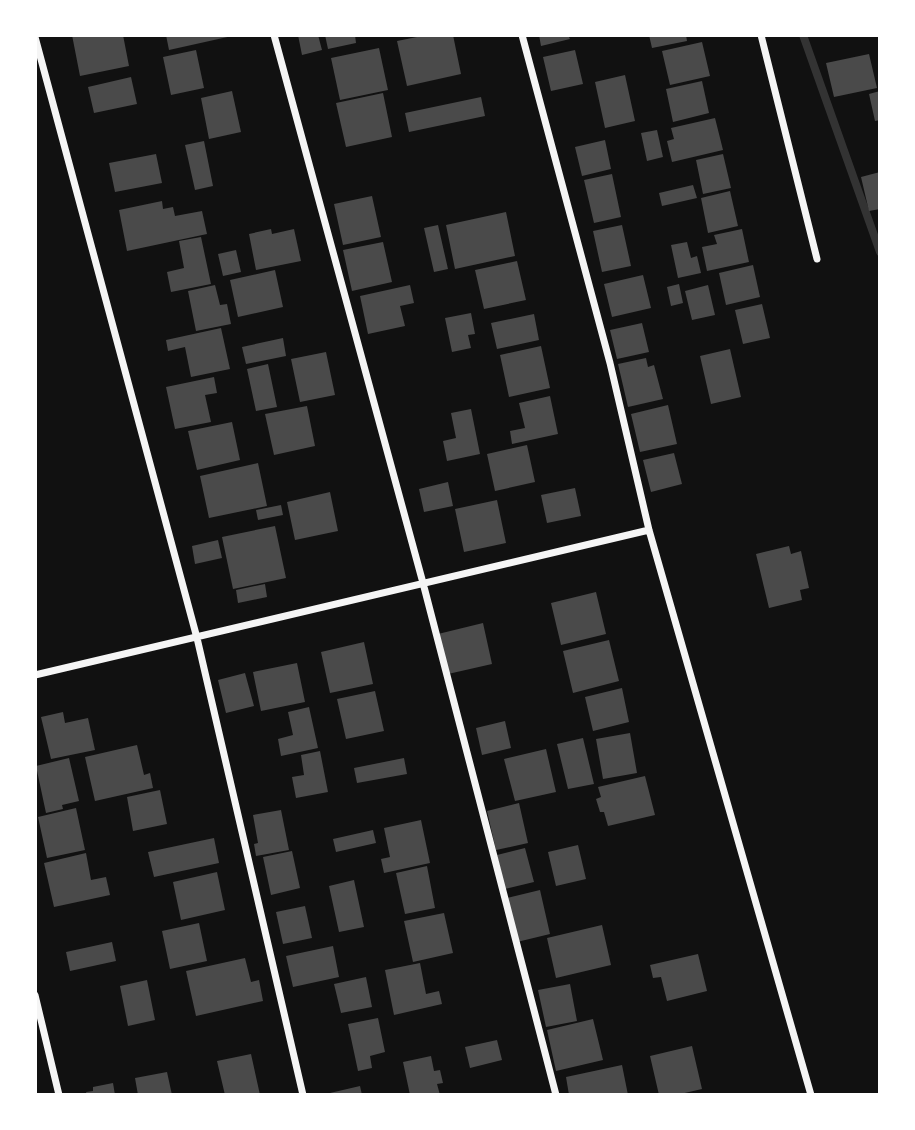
<svg xmlns="http://www.w3.org/2000/svg" width="915" height="1130" font-family="'DM Sans',sans-serif">
<rect width="100%" height="100%" fill="#111"/>
<g fill="none" stroke-linecap="round" stroke-linejoin="round">
<path stroke="#333" stroke-width="8" d="M803,35L880,252"/>
</g>
<path fill="#4a4a4a" d="M72,35H123L129,66L80,76Z
M166,35H232V36L169,50Z
M298,35H318L322,50L302,55Z
M325,35H355L356,43L328,49Z
M427,35H453L461,74L407,86L397,41Z
M539,35H568L570,39L541,46Z
M649,35H686L687,41L652,48Z
M702,42L710,76L670,85L662,51Z
M379,48L388,90L340,100L331,58Z
M196,50L204,88L171,95L163,57Z
M575,50L583,84L551,91L543,57Z
M869,54L877,88L834,97L826,63Z
M625,75L635,121L605,128L595,82Z
M131,77L137,104L94,113L88,87Z
M702,81L709,113L673,122L666,89Z
M232,91L241,132L209,139L201,98Z
M880,91V120L875,121L869,94Z
M383,93L392,137L346,147L336,103Z
M481,97L485,116L409,132L405,113Z
M715,118L723,150L672,162L667,141L674,139L671,128Z
M657,130L663,157L647,161L641,133Z
M605,140L611,169L582,176L575,147Z
M204,141L213,186L195,190L185,145Z
M156,154L162,183L115,192L109,163Z
M723,154L731,188L703,194L696,160Z
M880,172V209L869,211L861,177Z
M612,174L621,217L594,223L584,180Z
M693,185L697,198L662,206L659,193Z
M730,191L738,226L708,233L701,198Z
M372,196L381,237L343,245L334,204Z
M162,201L163,209L173,207L175,216L202,211L207,234L127,251L119,210Z
M506,212L515,256L455,269L446,225Z
M438,225L448,269L434,272L424,228Z
M622,225L631,266L602,272L593,231Z
M271,229L272,234L294,229L301,261L256,270L249,234Z
M742,229L749,262L707,271L702,247L717,244L714,235Z
M201,237L211,284L171,292L167,272L184,268L179,241Z
M383,242L392,282L352,291L343,250Z
M687,242L691,258L697,256L701,273L678,278L671,245Z
M236,250L241,272L223,276L218,254Z
M517,261L526,300L484,309L475,270Z
M753,265L760,297L726,305L719,273Z
M275,270L283,307L238,317L230,280Z
M643,275L651,308L612,317L604,284Z
M679,284L683,303L671,306L667,287Z
M215,285L220,305L227,304L231,324L196,331L188,291Z
M410,285L414,303L400,306L405,326L368,334L360,296Z
M708,285L715,315L692,320L685,291Z
M762,304L770,338L743,344L735,310Z
M471,313L475,334L468,335L471,348L452,352L445,318Z
M534,314L539,340L497,349L491,323Z
M642,323L649,352L617,359L610,330Z
M221,328L230,369L191,377L185,347L168,351L166,340Z
M283,338L286,356L246,364L242,347Z
M541,346L550,388L509,397L500,355Z
M730,349L741,397L711,404L700,356Z
M326,352L335,395L300,402L291,359Z
M646,358L648,367L654,365L663,399L628,407L618,364Z
M268,364L277,407L256,411L247,369Z
M214,377L217,393L205,395L211,422L175,429L166,387Z
M550,396L558,434L512,444L510,431L525,428L519,403Z
M668,405L677,444L640,452L631,414Z
M307,406L315,446L274,455L265,414Z
M471,409L480,454L447,461L443,441L456,438L451,413Z
M232,422L240,460L197,470L188,431Z
M527,445L535,482L495,491L487,454Z
M674,453L682,484L651,492L643,460Z
M258,463L267,506L209,518L200,476Z
M448,482L453,506L424,512L419,489Z
M575,488L581,516L547,523L541,495Z
M330,492L338,531L295,540L287,502Z
M497,500L506,543L464,552L455,509Z
M281,505L283,515L258,520L256,510Z
M275,526L286,578L233,589L222,537Z
M218,540L222,558L195,564L192,546Z
M789,546L791,554L801,551L809,588L800,590L802,600L769,608L756,554Z
M265,584L267,597L238,603L236,590Z
M596,592L606,634L561,645L551,603Z
M483,623L492,664L448,674L438,634Z
M609,640L619,681L573,693L563,651Z
M364,642L373,684L330,693L321,652Z
M297,663L305,702L261,711L253,672Z
M245,673L254,706L226,713L218,680Z
M622,688L629,722L593,731L585,697Z
M375,691L384,731L346,739L337,699Z
M309,707L318,748L281,756L278,739L293,735L288,712Z
M63,712L65,723L88,718L95,750L51,759L41,717Z
M505,721L511,748L482,755L476,728Z
M630,733L637,773L603,779L596,739Z
M583,738L594,784L568,789L557,744Z
M137,745L144,775L150,773L153,788L95,801L85,757Z
M546,749L556,792L515,801L504,759Z
M320,751L328,792L296,798L292,777L304,775L301,755Z
M69,758L79,801L62,805L63,809L46,813L36,766Z
M404,758L407,774L357,783L354,768Z
M645,776L655,815L608,826L604,812H600L596,799L601,797L598,787Z
M160,790L167,824L133,831L127,797Z
M519,803L528,843L496,850L487,811Z
M76,808L85,850L47,858L38,817Z
M281,810L289,850L256,856L254,844L258,843L253,815Z
M421,820L430,863L384,873L381,859L390,857L384,828Z
M373,830L376,843L336,852L333,839Z
M214,838L219,863L154,877L148,852Z
M578,845L586,879L556,886L548,852Z
M525,848L534,882L505,889L497,855Z
M292,851L300,888L271,895L263,857Z
M86,853L91,880L106,877L110,895L54,907L44,863Z
M427,866L435,908L405,914L396,873Z
M217,872L225,910L181,920L173,882Z
M354,880L364,927L339,932L329,886Z
M540,890L550,934L517,942L507,898Z
M305,906L312,938L283,944L276,912Z
M444,913L453,953L413,962L404,921Z
M199,923L207,961L170,969L162,931Z
M602,925L611,965L556,978L547,938Z
M112,942L116,961L70,971L66,952Z
M333,946L339,977L293,987L286,956Z
M698,954L707,991L667,1001L661,977L653,978L650,965Z
M245,958L251,982L259,980L263,1001L196,1016L186,971Z
M420,963L426,994L439,991L442,1004L394,1015L385,970Z
M366,977L372,1007L341,1013L334,984Z
M147,980L155,1020L128,1026L120,986Z
M570,984L577,1021L546,1027L538,990Z
M378,1018L385,1052L370,1056L372,1068L358,1071L348,1024Z
M593,1019L603,1060L556,1071L547,1030Z
M497,1040L502,1060L470,1068L465,1047Z
M692,1046L702,1089L676,1095H659L650,1056Z
M251,1054L260,1095H225L217,1061Z
M431,1056L434,1071L440,1070L443,1083L437,1084L440,1095H410L403,1062Z
M622,1065L628,1095H569L566,1077Z
M167,1072L172,1095H138L135,1078Z
M113,1083L115,1095H87L86,1092L93,1091V1087Z
M360,1086L362,1095H331L330,1093Z"/>
<g fill="none" stroke-linecap="round" stroke-linejoin="round">
<path stroke="#f5f5f5" stroke-width="7" d="M274,35L423,583L556,1095
M522,35L610,363L649,530L811,1095
M761,35L817,259
M35,37L197,638L303,1095
M35,675L649,530
M35,995L59,1095"/>
</g>
<rect width="915" height="1130" fill="none" stroke="#ffffff" stroke-width="74"/>
</svg>
